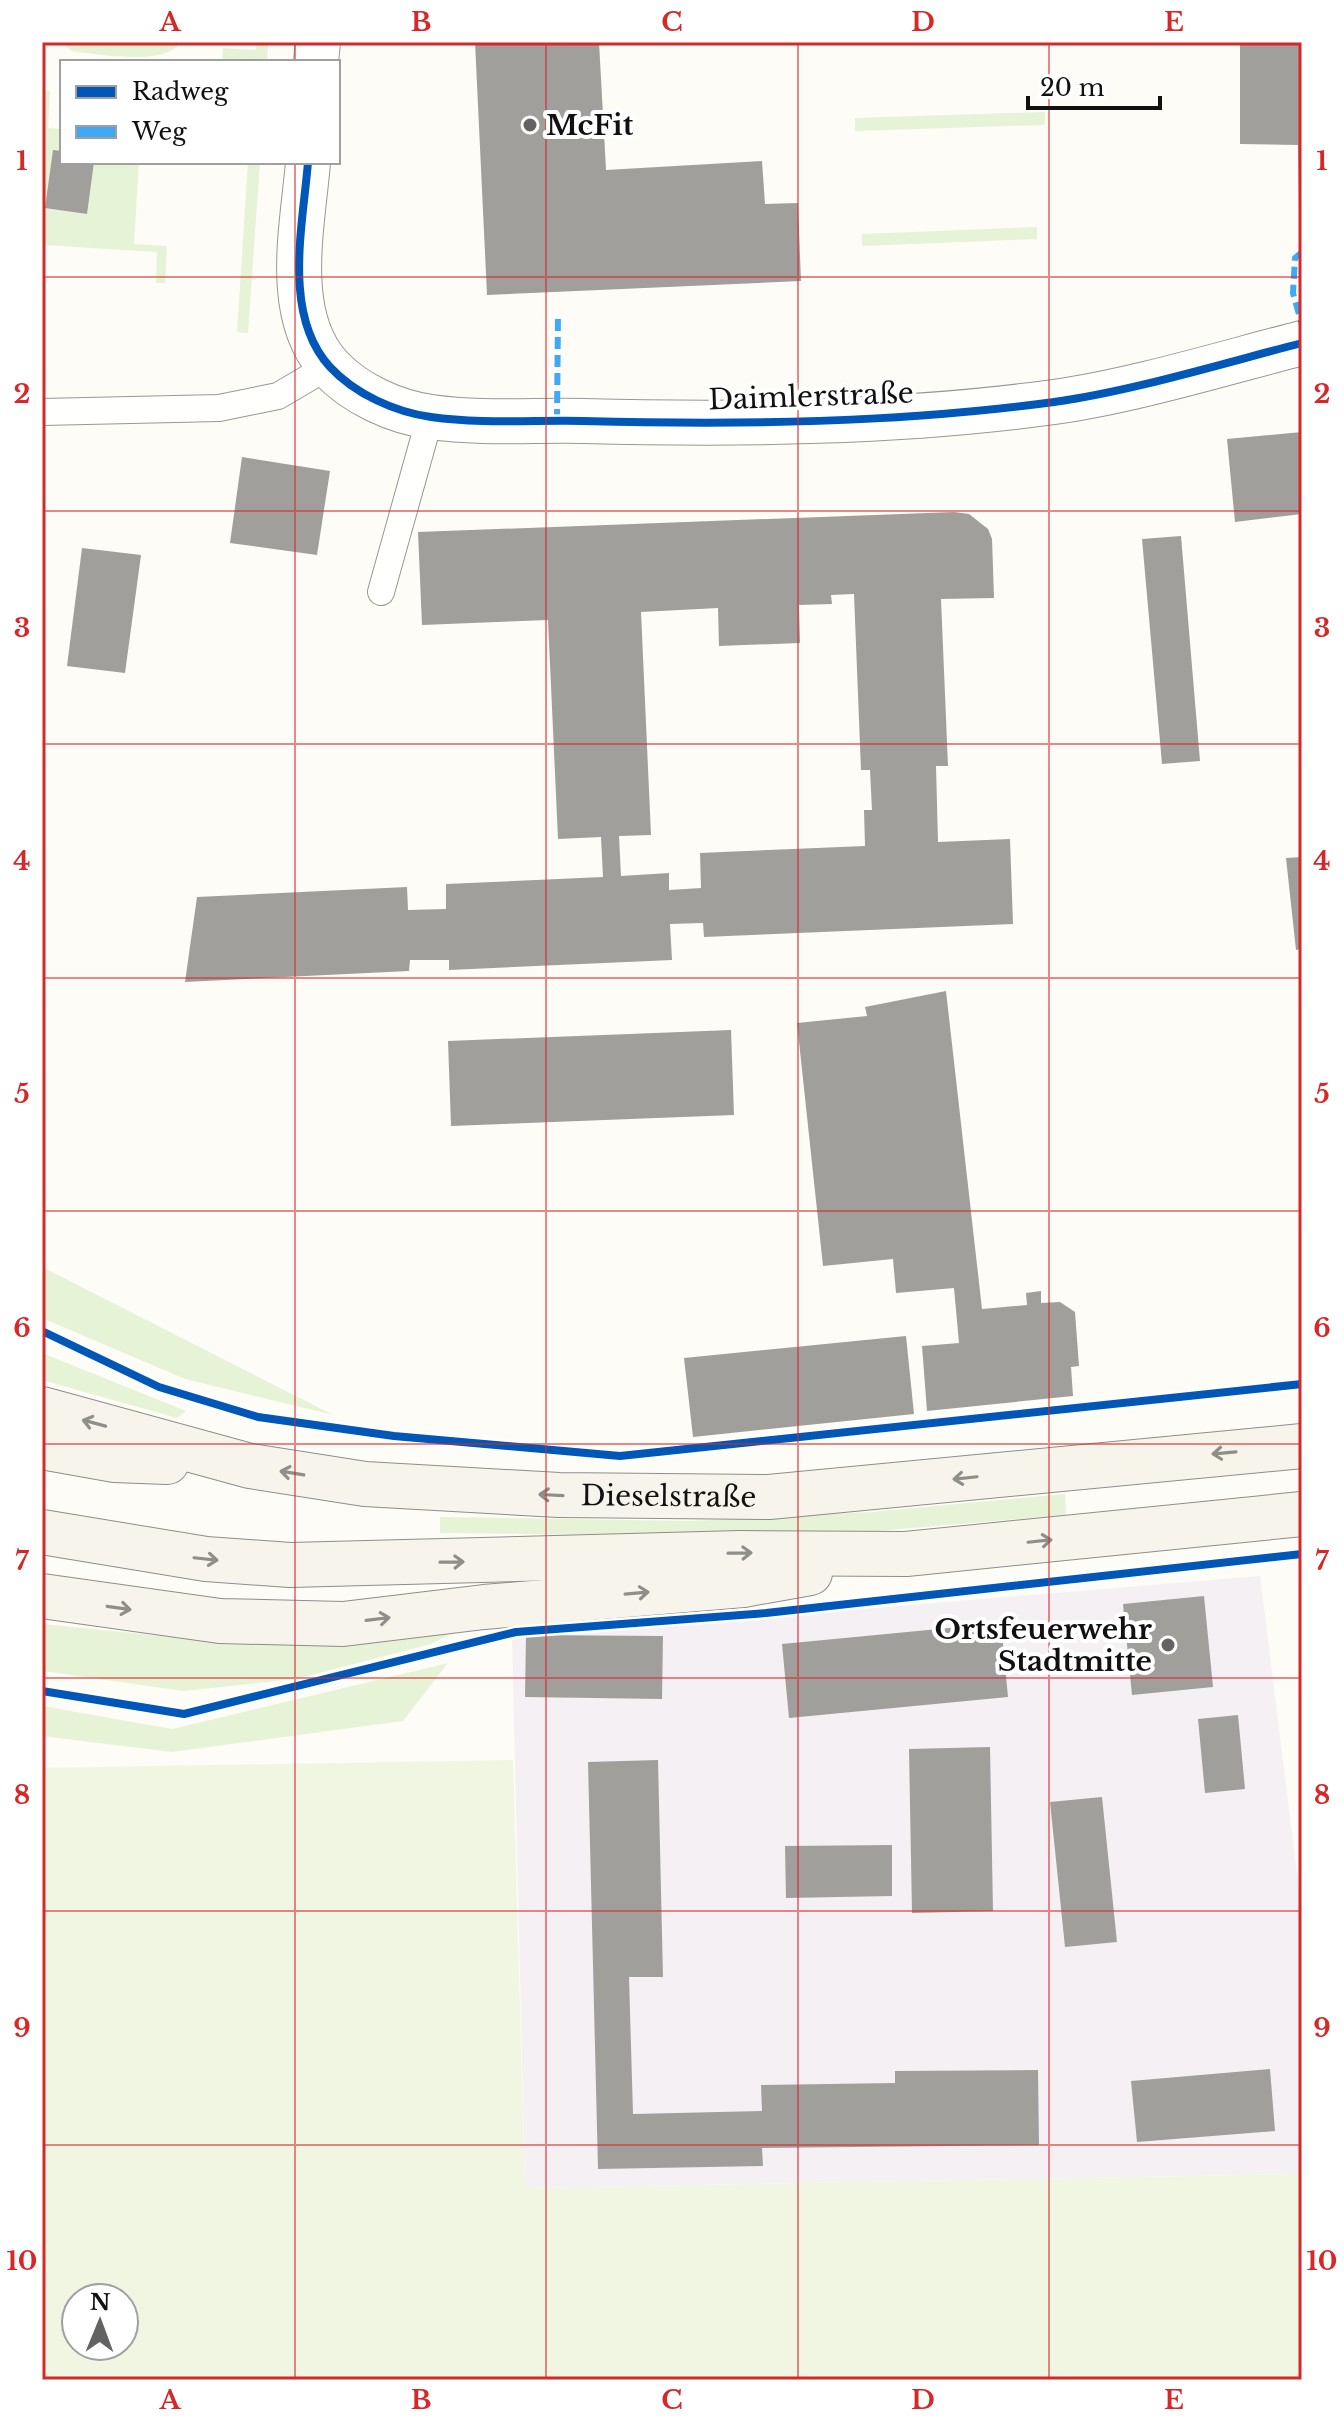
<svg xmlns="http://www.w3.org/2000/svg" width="1344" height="2422" font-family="'Libre Baskerville',serif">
<rect width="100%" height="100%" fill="#fdfcf7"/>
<path fill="#f5f0f3" d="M1260,1576L1302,1913V2174L525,2188L512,1638Z"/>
<path fill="#e7f3d7" d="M63,42H180C167,67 96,54 71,51Z
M257,42H268L267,62H222L223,48L256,50Z
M42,91H50L48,128L62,129V162H139L134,244L167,246L165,283H156L157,252L43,245L42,253Z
M1045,112V125L855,131V118Z
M248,162H260L248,333L237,332Z
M1037,227V239L862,246V234Z
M42,1267L333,1415L185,1379L42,1318Z
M42,1353L186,1411L177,1418L42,1380Z
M1065,1494L1066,1515L877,1531L684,1536L440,1533V1517L691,1521L871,1512Z
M42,1624L213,1641L470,1624L431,1644L296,1679L184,1691L42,1671Z
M448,1663L403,1721L172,1752L42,1736V1706L172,1729Z"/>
<path fill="#f0f6e1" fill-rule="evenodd" d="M513,1760L525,2188L1302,2174V2380H42V1768ZM76,2298H124V2346H76Z"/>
<path fill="#a19f9c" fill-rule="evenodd" d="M475,42H599L606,170L762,161L765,204L798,203L801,281L487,295Z
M1240,42H1302V215L1299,211L1298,145L1240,144Z
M53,150L62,151V162H94L87,214L45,208Z
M1302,432V514L1235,522L1227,439Z
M242,457L330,471L317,555L230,543Z
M954,512L969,514L988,529L992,539L994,598L941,599L948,766H936L938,842L1010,839L1013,924L704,937L703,923L670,924L672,960L449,970V960H410L409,971L185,982L197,897L407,887L408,910L446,909V884L603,877L601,837L558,839L548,620L422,625L418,532ZM854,594L861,770H870L872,810H864L865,846L700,853L701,888L669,890V873L621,876L619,836L651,835L641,612L718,608L719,646L800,643L799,605L832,604L831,595Z
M1181,536L1200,761L1162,764L1142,539Z
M82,548L141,555L125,673L67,666Z
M1302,857V949L1296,950L1286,858Z
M946,991L982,1309L1027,1305L1026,1293L1041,1291V1303L1060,1302L1075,1312L1079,1366L1071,1367L1073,1396L927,1411L922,1346L959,1343L954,1288L896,1293L893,1259L823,1266L797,1023L867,1016L865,1007Z
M731,1030L734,1115L451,1126L448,1041Z
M906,1336L914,1414L693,1437L684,1358Z
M1204,1596L1213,1687L1132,1695L1123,1604Z
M1001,1623L1008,1697L789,1718L782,1644Z
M526,1635L663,1636L662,1699L525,1697Z
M1238,1715L1245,1789L1205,1793L1198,1719Z
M990,1747L993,1911L912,1913L909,1749Z
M658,1760L663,1977H629L633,2114L762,2111L761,2085L895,2083V2071L1038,2070L1039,2145L762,2148L763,2166L598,2169L588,1762Z
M1102,1797L1117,1942L1065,1947L1050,1802Z
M892,1845V1896L786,1898L785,1846Z
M1270,2069L1275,2131L1137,2142L1131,2081Z"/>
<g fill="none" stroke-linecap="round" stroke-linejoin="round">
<g stroke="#979795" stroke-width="28">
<path id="lane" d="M42,412L219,408L278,396L329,366
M381,592L430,417"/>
</g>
<g stroke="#979795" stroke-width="46">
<path id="street" d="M316,62L318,42
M308,162C303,225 282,315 330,367C355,394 395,412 431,417C480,424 533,420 583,421C739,425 899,423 1054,402C1133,391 1224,363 1302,343"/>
</g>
<g stroke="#8e8d8b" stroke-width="46">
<g id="secondary">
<path id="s1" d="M42,1409L250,1466L365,1484L559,1495L769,1497L1302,1446"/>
<path d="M42,1447L115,1460L167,1462"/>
<path d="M42,1532L206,1559L290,1565L740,1553L906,1554L1302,1514"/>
<path d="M42,1596L220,1621L343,1624L484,1607L743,1585L810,1573"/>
</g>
</g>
<use href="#lane" stroke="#fffffe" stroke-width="26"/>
<use href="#street" stroke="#fffffe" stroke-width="44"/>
<use href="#secondary" stroke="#f6f4eb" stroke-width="44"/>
<path stroke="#3fa9f5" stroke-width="6" stroke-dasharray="12 6" stroke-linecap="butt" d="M1302,252L1295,258L1293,293L1302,325
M557,421L558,313"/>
<g stroke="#fff" stroke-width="13">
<path id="cycleway" d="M308,162C303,225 282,315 330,367C355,394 395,412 431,417C480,424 533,420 583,421C739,425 899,423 1054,402C1133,391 1224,363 1302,343
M42,1331L159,1387L258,1417L394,1436L620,1456L1302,1384
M42,1691L184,1714L516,1632L766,1613L1302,1554"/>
</g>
<use href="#cycleway" stroke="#0057b8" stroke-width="8"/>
</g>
<defs><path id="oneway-shaft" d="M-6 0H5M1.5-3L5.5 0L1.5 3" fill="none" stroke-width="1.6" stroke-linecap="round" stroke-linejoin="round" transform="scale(2)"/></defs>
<g stroke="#8f8e89">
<use href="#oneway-shaft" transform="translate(94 1423) rotate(-165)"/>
<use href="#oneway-shaft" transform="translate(1224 1453) rotate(175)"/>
<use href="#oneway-shaft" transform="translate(292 1473) rotate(-171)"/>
<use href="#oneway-shaft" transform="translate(965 1478) rotate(174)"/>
<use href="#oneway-shaft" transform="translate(551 1495) rotate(-177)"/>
<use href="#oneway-shaft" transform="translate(1040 1541) rotate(-6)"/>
<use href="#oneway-shaft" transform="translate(740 1553) rotate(-1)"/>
<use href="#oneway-shaft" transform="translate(206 1559) rotate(6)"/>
<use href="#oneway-shaft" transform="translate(452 1562) rotate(-1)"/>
<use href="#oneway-shaft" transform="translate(637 1593) rotate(-5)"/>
<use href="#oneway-shaft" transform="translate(119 1608) rotate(8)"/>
<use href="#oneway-shaft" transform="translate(378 1619) rotate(-7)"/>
</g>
<path fill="none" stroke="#d62828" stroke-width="2" stroke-opacity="0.55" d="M295,42V62M546,42V2380M798,42V2380M1049,42V2380M295,162V2380M42,277H1302M42,511H1302M42,744H1302M42,978H1302M42,1211H1302M42,1444H1302M42,1678H1302M42,1911H1302M42,2145H1302"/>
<g fill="#646362" stroke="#fff" stroke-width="3">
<circle cx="530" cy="125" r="8"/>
<circle cx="1168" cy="1645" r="8"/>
</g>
<g text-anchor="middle" stroke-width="8" stroke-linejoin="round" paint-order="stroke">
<g font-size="28" font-weight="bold" fill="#111" stroke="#fff" text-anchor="start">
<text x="546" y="135">McFit</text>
<text x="1152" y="1639" text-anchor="end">Ortsfeuerwehr<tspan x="1152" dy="32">Stadtmitte</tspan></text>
</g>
<g font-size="28" fill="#111" stroke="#fff">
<text transform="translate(811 396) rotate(-2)" y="10">Daimlerstraße</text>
<text dy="10" stroke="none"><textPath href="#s1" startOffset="636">Dieselstraße</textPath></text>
</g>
</g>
<rect width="1344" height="2422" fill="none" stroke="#ffffff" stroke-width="88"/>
<rect x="60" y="60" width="280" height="104" fill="#ffffff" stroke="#a0a0a0" stroke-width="2"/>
<rect x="76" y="86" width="40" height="12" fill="#0057b8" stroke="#a0a0a0" stroke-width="2"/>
<text x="132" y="100" font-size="24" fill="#111111">Radweg</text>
<rect x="76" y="126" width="40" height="12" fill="#3fa9f5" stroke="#a0a0a0" stroke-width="2"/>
<text x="132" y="140" font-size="24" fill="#111111">Weg</text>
<g transform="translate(100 2322) rotate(1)"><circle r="38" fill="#ffffff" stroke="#a0a0a0" stroke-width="2"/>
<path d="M0-6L14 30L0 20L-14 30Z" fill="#646362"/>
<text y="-12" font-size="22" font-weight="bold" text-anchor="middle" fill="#111111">N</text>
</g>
<path d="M1028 96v12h132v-12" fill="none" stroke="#111111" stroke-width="4"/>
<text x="1040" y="96" font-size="24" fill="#111111" stroke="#ffffff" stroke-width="6" paint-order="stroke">20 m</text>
<rect x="44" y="44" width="1256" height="2334" fill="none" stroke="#d62828" stroke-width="3"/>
<g font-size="26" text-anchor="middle" font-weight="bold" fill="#d62828">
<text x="170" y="31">A</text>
<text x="421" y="31">B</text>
<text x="672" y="31">C</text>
<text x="923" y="31">D</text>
<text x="1174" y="31">E</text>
<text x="22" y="170">1</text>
<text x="1322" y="170">1</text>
<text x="22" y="403">2</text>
<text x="1322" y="403">2</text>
<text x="22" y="637">3</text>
<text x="1322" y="637">3</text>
<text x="22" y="870">4</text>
<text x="1322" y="870">4</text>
<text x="22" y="1103">5</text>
<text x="1322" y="1103">5</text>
<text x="22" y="1337">6</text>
<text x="1322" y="1337">6</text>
<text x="22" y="1570">7</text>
<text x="1322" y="1570">7</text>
<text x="22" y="1804">8</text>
<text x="1322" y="1804">8</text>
<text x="22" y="2037">9</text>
<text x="1322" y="2037">9</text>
<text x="22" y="2270">10</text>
<text x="1322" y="2270">10</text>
<text x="170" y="2409">A</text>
<text x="421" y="2409">B</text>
<text x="672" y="2409">C</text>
<text x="923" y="2409">D</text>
<text x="1174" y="2409">E</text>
</g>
</svg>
